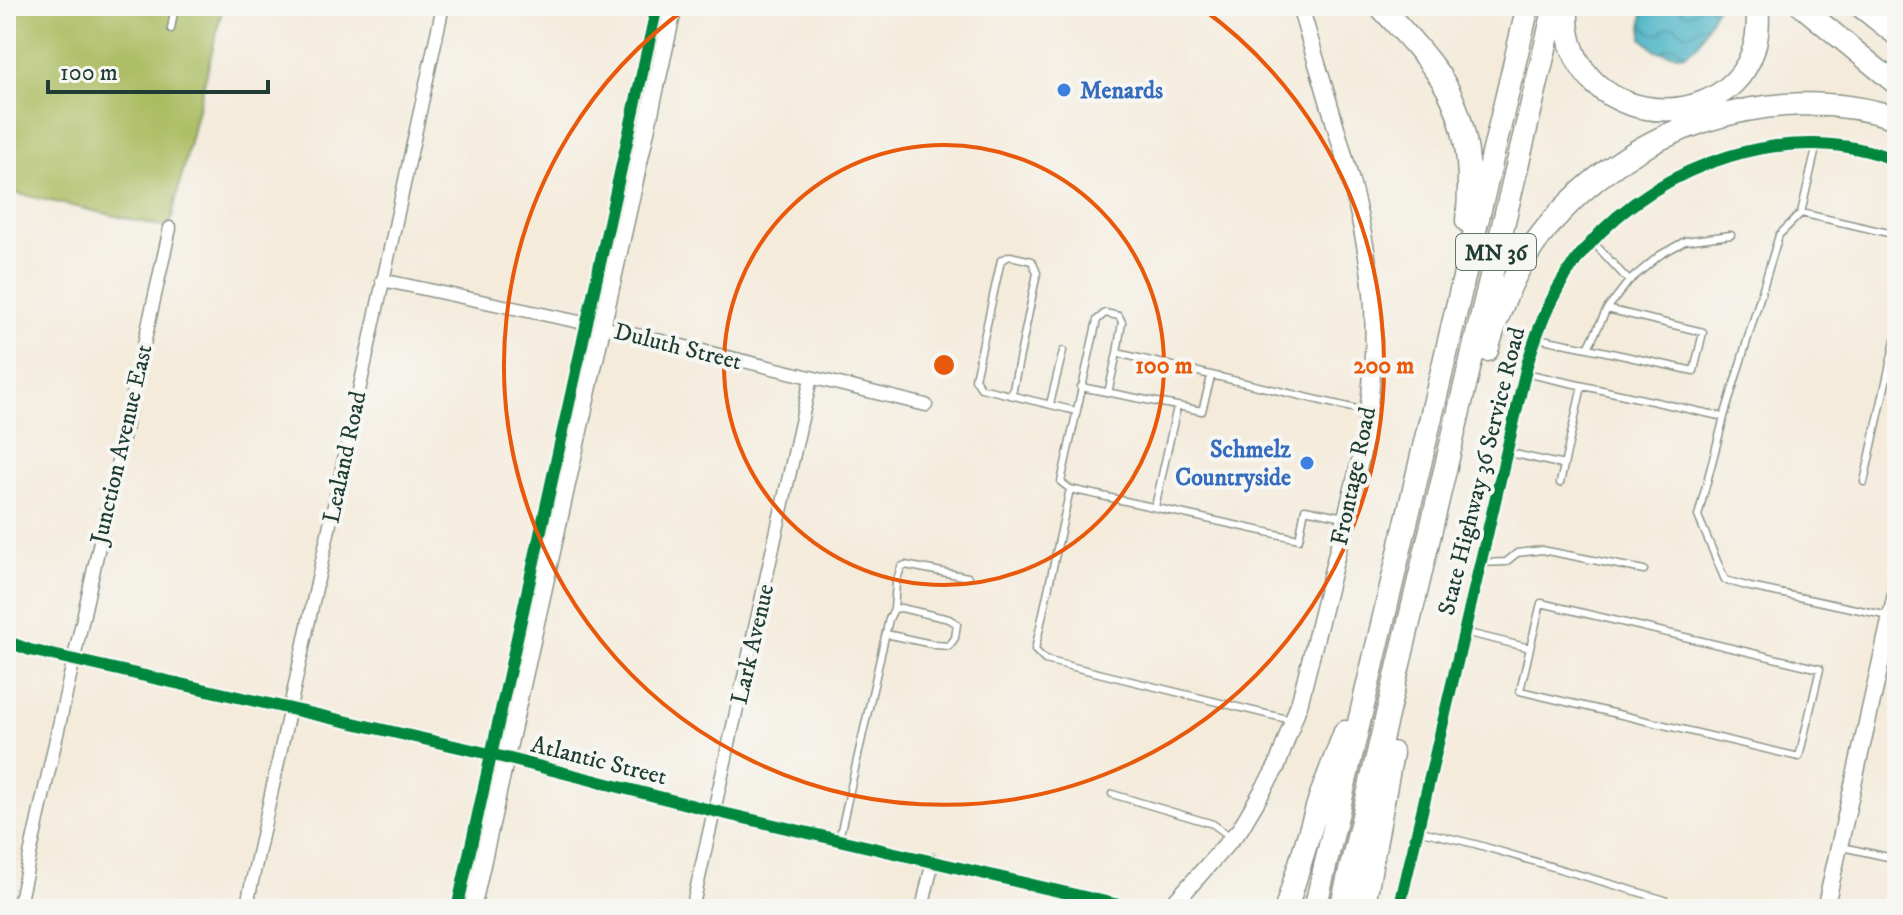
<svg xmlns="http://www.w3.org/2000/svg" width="1903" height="915" font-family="'IM FELL DW Pica',serif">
<defs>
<pattern id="water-waves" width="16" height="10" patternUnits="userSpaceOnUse" patternTransform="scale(2)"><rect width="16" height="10" fill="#48b3c5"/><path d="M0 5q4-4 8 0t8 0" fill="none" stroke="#3b93a1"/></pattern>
</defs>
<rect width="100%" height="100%" fill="#f6f6f2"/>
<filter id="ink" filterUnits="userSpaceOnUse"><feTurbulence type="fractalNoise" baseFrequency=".0125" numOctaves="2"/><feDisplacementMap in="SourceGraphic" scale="16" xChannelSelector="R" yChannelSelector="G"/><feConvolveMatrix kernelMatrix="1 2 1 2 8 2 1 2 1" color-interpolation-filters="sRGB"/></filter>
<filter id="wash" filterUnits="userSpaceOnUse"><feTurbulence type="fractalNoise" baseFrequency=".006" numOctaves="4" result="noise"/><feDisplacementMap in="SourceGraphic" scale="32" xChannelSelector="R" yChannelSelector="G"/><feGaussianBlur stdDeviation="1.8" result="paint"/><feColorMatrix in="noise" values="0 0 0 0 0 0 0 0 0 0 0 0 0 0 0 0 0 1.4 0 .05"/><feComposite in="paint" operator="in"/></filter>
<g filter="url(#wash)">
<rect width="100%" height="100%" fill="#f4ebdb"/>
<path fill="#abbc60" stroke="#657c4a" stroke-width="2" d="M6,6H223L169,228L6,191Z"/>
<path fill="url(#water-waves)" stroke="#34787c" stroke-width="2" d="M1643,6H1717L1698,44L1684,55L1656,51L1642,38Z"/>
</g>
<g filter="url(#ink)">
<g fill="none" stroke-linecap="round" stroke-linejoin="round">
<g stroke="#8a9488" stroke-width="9">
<path id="service" d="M171,29L175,6
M1801,213L1817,144
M1629,281L1660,255L1685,241L1731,235
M1537,338L1588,348L1607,309L1629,281L1592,241
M1588,348L1694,371L1703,332L1607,309
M1525,373L1724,417L1779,235L1801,213L1897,235
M1081,387L1202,411L1211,377
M1108,393L1117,353
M1012,394L1037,273L1032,261L1010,256L1001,260L975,379L981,388L1076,411
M1050,404L1063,351
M1724,417L1698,516L1725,580L1750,587L1889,616
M1506,452L1564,465
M1864,482L1897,332
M1560,483L1582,386
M1070,489L1035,650L1045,660L1291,720
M1155,507L1177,407
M1344,517L1305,509L1299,539L1070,489L1061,482L1097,320L1105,313L1119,316L1122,322L1117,353L1365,411
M1480,563L1506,562L1517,553L1542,550L1644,570
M894,609L896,583L901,567L905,565L968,577
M1464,632L1530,648L1541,603L1820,669L1799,757L1520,691L1530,648
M1112,794L1213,824L1232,838
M1417,830L1475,844L1665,900L1669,909
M839,839L889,619L894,609L901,608L949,619L957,624L955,638L949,646L936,645L886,634
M1842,847L1897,859"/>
</g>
<g stroke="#8a9488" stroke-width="15">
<path id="minor" d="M382,280L603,327L926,405
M6,641L30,650L490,754L714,811L1136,909
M18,909L170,228
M246,909L443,6
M692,909L811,378
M922,909L933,860
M1399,909L1527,365C1540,321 1557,281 1587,247C1659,163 1793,117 1897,161"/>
</g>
<g stroke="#8a9488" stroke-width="19">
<path id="tertiary" d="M472,909L674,6
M1169,909L1240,829L1277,766L1300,701L1361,457C1371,402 1377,348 1372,292C1362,198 1326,98 1300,6
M1825,909L1897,590"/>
</g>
<g stroke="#8a9488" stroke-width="23">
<path id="primary" d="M1801,6L1897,85
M1859,6L1897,36"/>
</g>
<g stroke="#8a9488" stroke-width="25">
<path id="motorway" d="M1380,6C1398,26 1417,45 1433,67C1467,110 1473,168 1467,221
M1567,6C1560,146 1773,142 1757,6
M1487,350C1500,306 1516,265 1545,230C1627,128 1771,78 1897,118
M1286,909L1320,798L1345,732
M1315,909L1528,6
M1341,909L1555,6
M1363,909L1392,753"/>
</g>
<use href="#service" stroke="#fff" stroke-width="6"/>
<use href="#minor" stroke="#fff" stroke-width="12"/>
<use href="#tertiary" stroke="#fff" stroke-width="16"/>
<use href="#primary" stroke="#fff" stroke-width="20"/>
<use href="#motorway" stroke="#fff" stroke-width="22"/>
<g stroke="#f6f6f2" stroke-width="17">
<path id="cycleway" d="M6,641L30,650L490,754L714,811L1136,909
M457,909L657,6
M1399,909L1527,365C1540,321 1557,281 1587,247C1659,163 1793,117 1897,161"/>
</g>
<use href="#cycleway" stroke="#00873e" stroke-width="12"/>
</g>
</g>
<g fill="none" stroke="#e8590c" stroke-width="4">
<circle cx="944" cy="365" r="220"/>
<path d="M1200 7A440 440 0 1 1 688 7"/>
</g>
<g fill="#3f7fe0" stroke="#f6f6f2" stroke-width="3">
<circle cx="1064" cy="90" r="8"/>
<circle cx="1307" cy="463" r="8"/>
</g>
<g text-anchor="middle" stroke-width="8" stroke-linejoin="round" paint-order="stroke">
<rect fill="#f6f6f2" stroke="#60746d" stroke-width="2" x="1456" y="234" width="80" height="36" rx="6"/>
<g font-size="22" font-weight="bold" fill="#1f3d34">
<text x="1496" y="260">MN 36</text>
</g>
<g font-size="24" font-weight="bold" fill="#366cbe" stroke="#f6f6f2" text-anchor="start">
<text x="1080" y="98">Menards</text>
<text x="1291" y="457" text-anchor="end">Schmelz<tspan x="1291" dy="28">Countryside</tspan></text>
</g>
<g font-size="24" fill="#1f3d34" stroke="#f6f6f2">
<text transform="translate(678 346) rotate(14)" y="8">Duluth Street</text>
<text transform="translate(121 444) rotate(-77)" y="8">Junction Avenue East</text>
<text transform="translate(344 457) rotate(-78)" y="8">Lealand Road</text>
<text transform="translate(1481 471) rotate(-76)" y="8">State Highway 36 Service Road</text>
<text transform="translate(1353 476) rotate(-78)" y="8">Frontage Road</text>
<text transform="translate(752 644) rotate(-77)" y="8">Lark Avenue</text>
<text transform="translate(599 760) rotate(14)" y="8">Atlantic Street</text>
</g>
</g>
<circle cx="944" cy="365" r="12" fill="#e8590c" stroke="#f6f6f2" stroke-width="4"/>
<g font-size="24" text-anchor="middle" font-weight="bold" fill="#e8590c" stroke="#f6f6f2" stroke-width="8" stroke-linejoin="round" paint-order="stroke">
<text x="1164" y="373">100 m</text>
<text x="1384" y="373">200 m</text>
</g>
<rect width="1903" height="915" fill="none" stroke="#f6f6f2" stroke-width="32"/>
<path d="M48 80v12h220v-12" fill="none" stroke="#1f3d34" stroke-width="4"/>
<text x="60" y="80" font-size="24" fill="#1f3d34" stroke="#f6f6f2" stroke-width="6" paint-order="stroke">100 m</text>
</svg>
